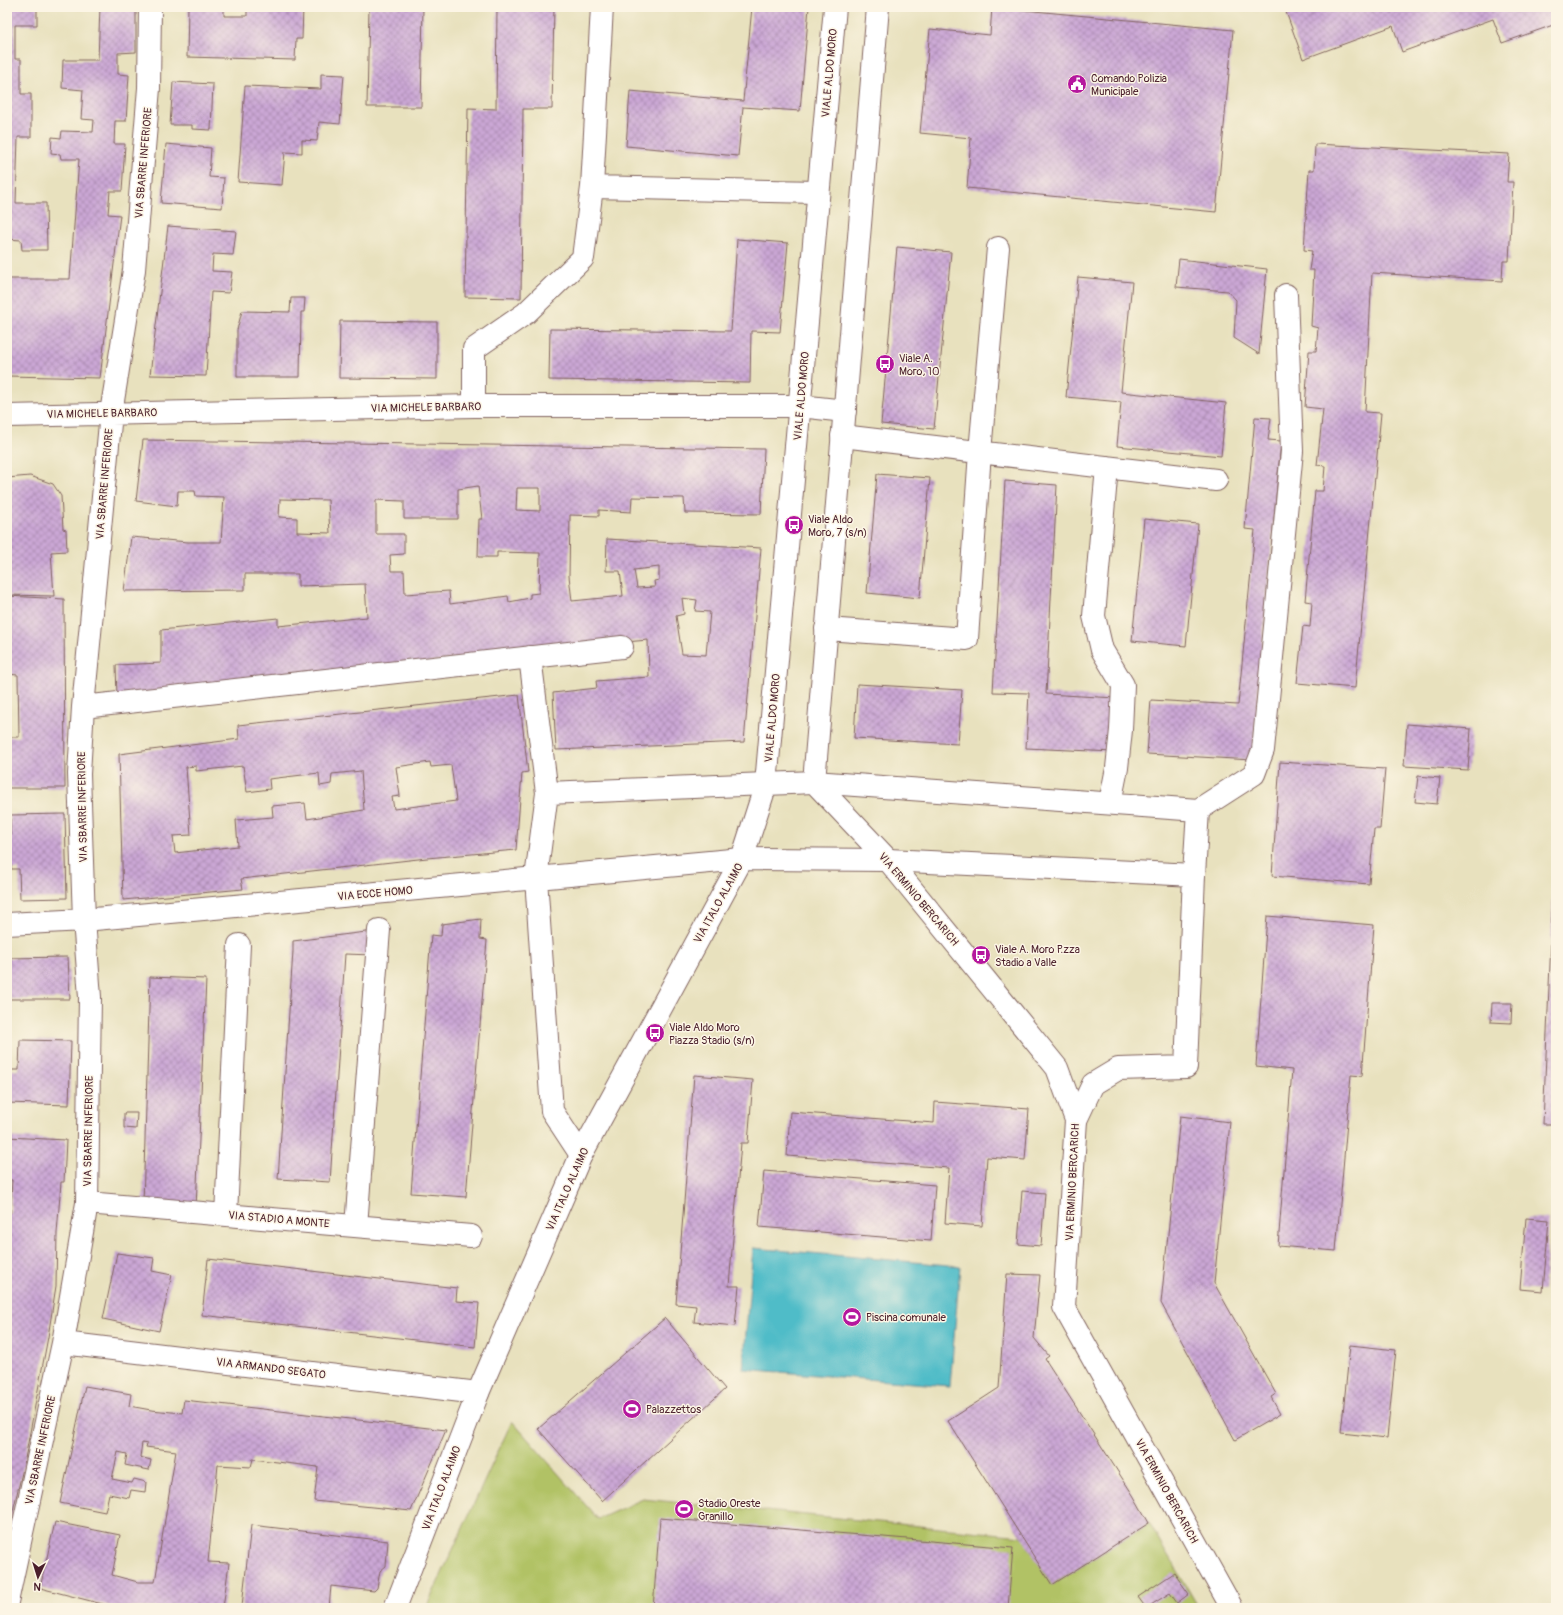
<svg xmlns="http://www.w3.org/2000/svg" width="1563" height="1615" font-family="Pangolin,sans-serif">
<defs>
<pattern id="building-cross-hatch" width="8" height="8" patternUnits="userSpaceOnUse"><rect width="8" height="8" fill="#cba7d5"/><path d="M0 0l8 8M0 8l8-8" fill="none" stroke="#a787ad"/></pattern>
</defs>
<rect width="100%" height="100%" fill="#fcf5e5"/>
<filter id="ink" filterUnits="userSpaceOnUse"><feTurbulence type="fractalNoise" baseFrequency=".025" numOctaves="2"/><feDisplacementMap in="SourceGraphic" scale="8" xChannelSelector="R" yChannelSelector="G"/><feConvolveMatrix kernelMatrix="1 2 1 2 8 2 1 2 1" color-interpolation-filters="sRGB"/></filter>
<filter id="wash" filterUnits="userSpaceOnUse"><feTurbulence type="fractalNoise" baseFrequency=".012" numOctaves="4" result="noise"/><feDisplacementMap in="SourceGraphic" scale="16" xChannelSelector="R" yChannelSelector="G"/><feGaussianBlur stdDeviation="0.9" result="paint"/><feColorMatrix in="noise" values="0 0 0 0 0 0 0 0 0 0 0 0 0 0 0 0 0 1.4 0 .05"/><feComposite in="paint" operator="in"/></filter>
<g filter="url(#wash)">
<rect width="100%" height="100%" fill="#e8e1be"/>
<path fill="#b1c265" stroke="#7e7048" d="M512,1421L598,1519L643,1499L1022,1536L1052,1585L1149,1523L1199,1608H426Z"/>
<path fill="#4fbcc8" stroke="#4c6e7a" d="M753,1248L960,1266L950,1386L743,1369Z"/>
<g id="blocks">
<path fill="url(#building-cross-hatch)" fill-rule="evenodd" d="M7,7H37V25H15V59H21V94H31V137H18L16,203H46L47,250H22L21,240L7,239Z
M100,7H136V52L118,53V74L129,75L126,121H115L114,144H125L122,191H110L108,214L120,215L100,378L7,376V279H70L79,159H61L60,154L51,153L52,137L61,138L62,131L93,132L94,120L81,119L83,90L62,88L63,60H98Z
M188,7H224V16H247V7H303L302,39H296L295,60L187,57Z
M369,7H423L421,107H367Z
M497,7H554L552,109H523L521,298L465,297L468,108L496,109Z
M752,7H809L800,111L743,107L738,156L626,146L630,91L743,101Z
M992,7L1233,30L1216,212L967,188L971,138L920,133L930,29L990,35Z
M1299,7H1556V24L1502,43L1493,19L1402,52L1393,26L1303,59L1286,12Z
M321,74L344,75L340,124L319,122L317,141L302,140V153L285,152L282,185L238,182L245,86L321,89Z
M173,82L213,84L211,130L192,129V125H170Z
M166,144L211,148L209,177L224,178L222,208L161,203Z
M1315,144L1509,154L1507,182H1513L1509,261H1503L1502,281L1372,273L1365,412L1381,413L1355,688L1297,683L1303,626L1310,627L1312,602L1305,601L1315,491H1323L1325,466L1317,465L1323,409L1305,407L1309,351H1316L1318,328L1311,326L1314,270H1309L1312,251L1304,250L1309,170H1314Z
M168,226L236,231L233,255L213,254L212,271L232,272L229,293L211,292L206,376L150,375Z
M737,239L788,243L780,332L751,331L750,383L549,380L550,329L731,331Z
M897,247L951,252L934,429L881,424Z
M1179,259L1267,269L1259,354L1234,338L1236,300L1228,291L1176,287Z
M1078,277L1132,282L1121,392L1226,403L1221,456L1117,446L1121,402L1066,397Z
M291,298H305L304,312H301L300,377H237V330L242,311L290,312Z
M340,321L437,322V379L339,378Z
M1255,417L1271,418L1268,440L1281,441L1252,760L1147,754L1151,700L1238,705L1255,530L1245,529Z
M143,440L764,449L761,514L685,513L684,498L632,497L631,512L599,510V516L570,515L569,576L572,601L623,596L620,571H606L607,539L761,548L744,742L556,750L553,693L597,688L596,681L649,677L648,640L536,650L117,696L116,665L161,663V630L278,618V626L367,617L365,584L298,586V574H245V590L124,591L131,537L188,542H221L224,497L196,496L195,491H178L177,506L136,501ZM478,486L482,519H479L478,557H497V552L540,553L539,593L530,594V598L509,602L508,596L450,604L449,591L405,594L404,571H391L390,555L404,554V534H376V500L404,501V519H458V489ZM517,488H540V511L516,510ZM280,499L328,500L330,533L297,532V518L279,517ZM659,567V580L654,581L655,587L637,588L634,570ZM682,598L697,600L695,611L710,612L706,655L682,654L676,616L684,614Z
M877,474L930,478L920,598L867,593Z
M30,476L53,484L61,496L63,529L66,530L67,551L51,552L54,596L7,595V478Z
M1005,481L1057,485L1046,694L1116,698L1114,752L1026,748L1029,693L993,692Z
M1144,519L1198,524L1186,646L1132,641Z
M7,596L64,599L65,788H7V737H19L18,675L7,674Z
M857,684L962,690L958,744L854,738Z
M519,695L528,772L522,773L516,850L427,858L241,879L243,889L123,900L119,754L239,739L238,725ZM430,762L431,767L451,765L456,801L394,809L392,797L400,796L396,767ZM196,766V771L243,766L247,792L270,789L269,779L319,773L320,786L331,784L332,774L361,771L364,810L307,819L305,803L272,806L273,817L236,820L238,846L175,853L173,836L191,835L186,767Z
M1407,724L1471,729L1468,770L1404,766Z
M1280,762L1385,769L1380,829H1374L1369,884L1272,876Z
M1418,776L1440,778L1437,804L1415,802Z
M65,814L67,898L20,899L19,869H11L10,815Z
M1553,895H1556V1124H1543Z
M1267,916L1374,925L1362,1076L1351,1075L1336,1251L1278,1246L1292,1070L1256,1066Z
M481,919L480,939L487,940L466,1197L411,1193L431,935L441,936L442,924Z
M374,931L373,955L345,954L330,1182L278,1179L293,951V941Z
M68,957L70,999H7V958Z
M150,977L206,979L196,1208L143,1204Z
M1492,1003H1512L1511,1023L1491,1022Z
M20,1040L71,1041L69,1105L7,1103V1070H19Z
M694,1075L753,1080L748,1143H741L729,1286H739L735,1326L694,1322L696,1306L676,1304Z
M935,1102L1029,1109L1025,1160L987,1157L982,1226L945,1223L949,1168L787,1156L790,1112L934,1123Z
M124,1113H137L136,1129L124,1128Z
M1180,1116L1230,1122L1214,1283L1276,1394L1271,1397L1280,1414L1235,1440L1161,1303Z
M7,1137L66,1140L64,1182H61L57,1233L56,1286L48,1337L24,1464L8,1532L7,1214H10L12,1180H7Z
M764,1171L935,1185L931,1241L759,1227Z
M1022,1191L1045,1193L1041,1246L1018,1244Z
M1526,1218L1549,1220L1543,1291L1520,1289Z
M117,1253L154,1258L152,1271L172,1275L159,1331L103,1319Z
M208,1259L457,1288L456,1301L479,1303L475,1347L202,1315Z
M1007,1274L1040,1275L1034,1338L1049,1356L1045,1359L1133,1495L1149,1523L1052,1585L948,1421L999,1388Z
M665,1318L725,1389L602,1501L538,1429Z
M1350,1345L1396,1350L1387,1438L1341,1433Z
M85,1386L131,1394L129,1406L151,1410L182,1413L184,1400L446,1430L411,1511L314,1501L318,1467L253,1459L251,1467L218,1465L208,1562L229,1563L223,1608H118L40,1588L55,1522L120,1535L112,1575L138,1582H155L176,1451L146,1447L147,1444L142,1443L140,1457L151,1460L149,1470L125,1465L127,1454L118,1452L112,1479L132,1483L134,1479L146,1482L145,1492L131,1490L129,1498L109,1494L105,1512L60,1503Z
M660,1518L1013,1548L1008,1608H653Z
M251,1525L388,1541L386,1566L380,1571L377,1588L374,1591L331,1586L329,1608H250L242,1606Z
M1174,1573L1189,1594L1177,1603L1170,1593L1146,1608L1138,1597Z"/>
</g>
</g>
<g filter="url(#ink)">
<use href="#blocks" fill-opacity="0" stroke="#81635e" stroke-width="1"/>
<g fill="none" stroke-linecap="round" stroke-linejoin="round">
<g stroke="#81635e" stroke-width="24">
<path id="minor" d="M602,7L592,187L818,192
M474,406V349L526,313L583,258L592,187
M7,416L474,406H800L845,411
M842,436L1216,480
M1107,467L1094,616L1102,650L1123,685L1121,730L1117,768L1110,803
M826,629L967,639L980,452L998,248
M530,657L547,793
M83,707L622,647
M814,782L1198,810L1194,875L1186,1067L1118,1069L1093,1084L1076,1120
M1198,810L1254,774L1263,750L1292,451L1286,295
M7,924L84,920L742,859L888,860L1194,875
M581,1155L552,1111L536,878L547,793L766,784
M87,1203L471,1236
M226,1215L239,945
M356,1226L379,930
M63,1343L478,1393
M7,1602L63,1343L87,1203L90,997L84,920L79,774L83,707L111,413L134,270L149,88L150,7"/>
</g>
<g stroke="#81635e" stroke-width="24">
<path id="tertiary" d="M814,782L888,860L1057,1068L1076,1120L1064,1307L1232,1608
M814,782L878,7
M766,784L814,782
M395,1608L478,1393L581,1155L742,859L766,784L835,7"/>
</g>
<use href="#minor" stroke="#fff" stroke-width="22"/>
<use href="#tertiary" stroke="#fff" stroke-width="22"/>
</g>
</g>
<defs>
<g id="civic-disc" transform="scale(1)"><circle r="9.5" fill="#b5179e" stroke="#fcf5e5"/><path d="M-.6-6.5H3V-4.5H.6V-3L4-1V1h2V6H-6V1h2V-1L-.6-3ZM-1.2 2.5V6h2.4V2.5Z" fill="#fff"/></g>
<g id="bus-disc" transform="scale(1)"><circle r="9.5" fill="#b5179e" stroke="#fcf5e5"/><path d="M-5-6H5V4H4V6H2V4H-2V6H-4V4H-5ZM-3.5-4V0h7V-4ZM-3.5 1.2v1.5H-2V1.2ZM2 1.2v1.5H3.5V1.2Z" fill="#fff"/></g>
<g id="stadium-disc" transform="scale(1)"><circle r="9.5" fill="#b5179e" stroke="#fcf5e5"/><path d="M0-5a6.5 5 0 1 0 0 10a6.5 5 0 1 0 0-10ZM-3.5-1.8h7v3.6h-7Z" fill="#fff"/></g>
</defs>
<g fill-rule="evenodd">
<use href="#civic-disc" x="1077" y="84"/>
<use href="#bus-disc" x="885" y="364"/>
<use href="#bus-disc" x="794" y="525"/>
<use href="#bus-disc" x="981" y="955"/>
<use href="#bus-disc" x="655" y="1033"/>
<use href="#stadium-disc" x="852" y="1317"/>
<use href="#stadium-disc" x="632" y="1409"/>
<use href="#stadium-disc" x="684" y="1509"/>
</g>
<g text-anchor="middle" stroke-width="3" stroke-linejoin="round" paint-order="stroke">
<g font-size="11" fill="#4a1f2b" stroke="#fcf5e5">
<text transform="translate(829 73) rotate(-85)" y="4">VIALE ALDO MORO</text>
<text transform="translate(143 163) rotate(-85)" y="4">VIA SBARRE INFERIORE</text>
<text transform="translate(801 396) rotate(-85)" y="4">VIALE ALDO MORO</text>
<text transform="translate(426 407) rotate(-1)" y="4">VIA MICHELE BARBARO</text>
<text transform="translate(102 413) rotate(-1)" y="4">VIA MICHELE BARBARO</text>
<text transform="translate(104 484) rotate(-85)" y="4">VIA SBARRE INFERIORE</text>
<text transform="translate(772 718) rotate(-85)" y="4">VIALE ALDO MORO</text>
<text transform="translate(82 807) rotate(-91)" y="4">VIA SBARRE INFERIORE</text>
<text transform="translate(375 893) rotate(-5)" y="4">VIA ECCE HOMO</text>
<text transform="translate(919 899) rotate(50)" y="4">VIA ERMINIO BERCARICH</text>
<text transform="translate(718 903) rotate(-61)" y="4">VIA ITALO ALAIMO</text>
<text transform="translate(88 1131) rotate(-89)" y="4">VIA SBARRE INFERIORE</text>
<text transform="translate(1072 1182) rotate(-87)" y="4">VIA ERMINIO BERCARICH</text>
<text transform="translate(567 1189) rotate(-66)" y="4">VIA ITALO ALAIMO</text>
<text transform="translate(279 1219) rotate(5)" y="4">VIA STADIO A MONTE</text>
<text transform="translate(271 1368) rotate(7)" y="4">VIA ARMANDO SEGATO</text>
<text transform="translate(40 1450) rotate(-78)" y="4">VIA SBARRE INFERIORE</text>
<text transform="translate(441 1488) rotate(-69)" y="4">VIA ITALO ALAIMO</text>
<text transform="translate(1167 1491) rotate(61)" y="4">VIA ERMINIO BERCARICH</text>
</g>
<g font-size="11" fill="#4a1f2b" stroke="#fcf5e5" text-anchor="start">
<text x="1091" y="82">Comando Polizia<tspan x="1091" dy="13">Municipale</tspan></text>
<text x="899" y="362">Viale A.<tspan x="899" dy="13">Moro, 10</tspan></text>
<text x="808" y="523">Viale Aldo<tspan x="808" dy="13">Moro, 7 (s/n)</tspan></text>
<text x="995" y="953">Viale A. Moro P.zza<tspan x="995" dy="13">Stadio a Valle</tspan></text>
<text x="669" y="1031">Viale Aldo Moro<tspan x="669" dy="13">Piazza Stadio (s/n)</tspan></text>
<text x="866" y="1321">Piscina comunale</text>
<text x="646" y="1413">Palazzettos</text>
<text x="698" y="1507">Stadio Oreste<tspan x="698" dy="13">Granillo</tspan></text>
</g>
</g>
<rect width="1563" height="1615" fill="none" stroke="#fcf5e5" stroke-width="24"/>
<g transform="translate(38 1577) rotate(184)" stroke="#fcf5e5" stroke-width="3" paint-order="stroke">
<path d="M0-3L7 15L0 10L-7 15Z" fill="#4a1f2b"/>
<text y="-6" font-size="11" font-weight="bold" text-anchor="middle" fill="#4a1f2b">N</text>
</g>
</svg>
